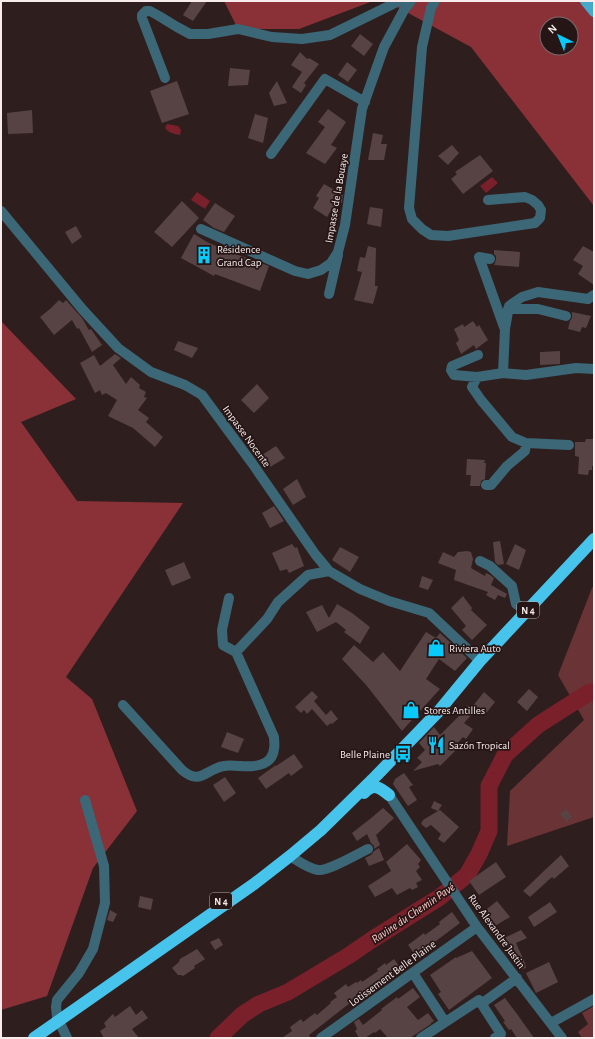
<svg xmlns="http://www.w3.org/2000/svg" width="595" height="1039" font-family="'Alegreya Sans',sans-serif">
<rect width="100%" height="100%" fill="#2f1e1e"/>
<path fill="#6a3335" d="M594,586V817L507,846L510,791L584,720L558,675L592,588Z
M594,1006V1038H582L578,1032L588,1024L582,1013Z"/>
<path fill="#8a3138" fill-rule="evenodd" d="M224,1H373L299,29H238Z
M386,1H594V206L471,47ZM547,24H571V48H547Z
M1,321L76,399L21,422L77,501L183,503L66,677L92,699L137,811L93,868L47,996L1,1010Z"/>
<path fill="#79202b" d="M167,124L178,126L181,130L180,135C174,134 169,133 165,128Z
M492,177L498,183L486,193L480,186Z
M197,192L210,201L205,209L191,200Z"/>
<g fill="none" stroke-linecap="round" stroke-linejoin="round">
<path stroke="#79202b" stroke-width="17" d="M218,1038L242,1015L259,1004L288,992L348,956L373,939L440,897L467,875L479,854L489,831V786L505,755L538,725L566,707L590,692H594"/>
</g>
<path fill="#574343" d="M192,1H207L193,21L183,15Z
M360,34L373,44L364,56L351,46Z
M300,52L307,59L309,58L319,64L304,83L306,85L301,93L292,87L302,72L291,65Z
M347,62L357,70L348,82L338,75Z
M230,68L250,70L248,85L228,86Z
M177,81L189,114L162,123L150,91Z
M277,81L287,103L274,106L269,93Z
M328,109L346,122L331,145L337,148L325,164L306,153L325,127L318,122Z
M32,110L33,133L8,134L7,113Z
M255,114L268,118L263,143L248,138Z
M373,133L383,135L381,144H387L384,160H368Z
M452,145L459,153L448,165L438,156Z
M480,155L493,171L463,194L451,179L457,174L455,172Z
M324,184L343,195L342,202L337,209L333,207L327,217L313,208L319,198L316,196Z
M182,201L199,218L172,247L154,232Z
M215,203L235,216L224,232L214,228L203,220Z
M370,207L383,209L381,227L367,224Z
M76,226L82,237L72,244L65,232Z
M194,234L207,242L227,251L269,266L260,291L215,274L214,276L181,258Z
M368,246L376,248L375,286H378L373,304L354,300L362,272L357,271L360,257L365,258Z
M583,246L594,252V285L578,274L583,266L573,260Z
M494,250L520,252L519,267L494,265L496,260V256L494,254Z
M59,300L63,303L66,300L82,318L89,330L91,329L102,345L92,352L79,328L77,329L72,320L54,335L40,317L50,309Z
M572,312L591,316L586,328L582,327L580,332L568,329L570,321L572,318Z
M473,321L477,327L479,325L488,340L476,349L474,345L461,354L456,343L459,340L454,329L463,324L464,327Z
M178,341L198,348L192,358L174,350Z
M560,351V364L540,365V352Z
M115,354L121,358L113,365L126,384L131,377L140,385L139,388L146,392L144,397L147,398L138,410L149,418L146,422L163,437L155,447L133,428L108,416L117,400L106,393L102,395L100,390L95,393L80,363L94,355L100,366Z
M257,384L269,398L254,413L241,400Z
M586,439H594V466H592V470H589L588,475L578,474L579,457L575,456V442H585Z
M276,446L285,458L270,467L268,464L263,467L258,460L263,457L262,455Z
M467,459L485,460L484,463H486L485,479L481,481L480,486H470L471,475H466Z
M297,479L306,497L293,505L283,489Z
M274,506L284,521L270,528L262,513Z
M500,541L504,564L498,565L495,562L493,542Z
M292,544L295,548L297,547L304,566L289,573L287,569L280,571L272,553Z
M515,544L526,550L519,570L506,564Z
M340,547L359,557L350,572L332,560Z
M467,551L471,552L473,559L471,568L485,576L486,573L490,575L494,578L491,585L507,594L505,598L498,595L495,600L486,595L488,592L454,580L456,570L438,563L443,552L454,557L458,552Z
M184,562L191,578L172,586L165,570Z
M422,576L433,580L428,590L419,587Z
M463,596L472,608L471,610L487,625L472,640L462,630L466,626L451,608Z
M337,604L352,613L370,627L360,644L344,632L346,630L336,622L317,632L306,612L322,605L329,618Z
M426,632L436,638L440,633L467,658L455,671L439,659L426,679L440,689L402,731L367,686L342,659L354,645L373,662L383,652L400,671Z
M529,689L538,697L527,711L517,702Z
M312,691L318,697L314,701L326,715L331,710L338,719L332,724L331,723L327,726L312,709L307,714L304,710L301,713L295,707Z
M484,692L495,702L487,712L482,715L472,707Z
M468,705L475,711L464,723L473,729L466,739L463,737L453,748L455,751L440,766L438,764L413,771L422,762L417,758L425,750L419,743L434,727L440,735L460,715L459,714Z
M227,732L244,739L238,753L221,747Z
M294,754L303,767L291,776L289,773L266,789L258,778L276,765V766Z
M404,773L413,785L409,787L417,800L408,806L393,784L395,779Z
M225,777L236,793L224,802L213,785Z
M434,801L442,805L438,811L440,810L459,827L444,843L438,839L441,834L431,825L426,828L421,824L423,820L438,811L431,808Z
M383,808L394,818L376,835L380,845L374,849V846L371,843L367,834L357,841L352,833L370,819Z
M566,809L572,817L566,822L560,814Z
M407,844L421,860L418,864L420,867L416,871L422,880L416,883L418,887L412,890L410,888L397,895L392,888L375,897L368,886L391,871L386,862Z
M379,848L384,860L369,866L365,858L371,855L374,851Z
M561,855L569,866L554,879L552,877L530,897L523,891L546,869Z
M496,862L506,877L479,895L469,881Z
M140,896L153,899L151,910L138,907Z
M497,901L510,917L493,927L482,913Z
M550,902L557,912L534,927L528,917Z
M110,910L117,914L113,922L107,920Z
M452,912L460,923L416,956L408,945L424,933L425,935L440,924L439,922Z
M521,930L527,938L516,943L525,963L526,968L519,970L515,959H514L509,947H507L502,939Z
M219,938L223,945L215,950L210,942Z
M197,949L205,959L194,966L195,968L183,976L181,975H178L172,968L179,962L180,959Z
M472,951L492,978L449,1010L438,994L441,992L430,975L456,957V958Z
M394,959L401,969L393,975L392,974L351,1004L350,1003L309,1035L311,1038H282L292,1031L290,1027L301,1019L303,1022L315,1013L317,1015L331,1003L330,1002L337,997L334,993L346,984L348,987L356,982L357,983L361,980L362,982L378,971L377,969L385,963L386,965Z
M549,962L558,982L536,993L526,973Z
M413,988L420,997L407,1007L418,1020L428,1013L434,1021L431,1023V1024L410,1038H388L380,1029L375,1033L374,1032L365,1038H359L355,1031L357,1029L354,1022L359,1019L363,1025L382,1010L381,1009L397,997L398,999Z
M505,998L517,1014L534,1038H517L511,1029L509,1030L503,1022L505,1021L494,1005Z
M130,1006L136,1015L142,1010L148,1018L132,1029L139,1038H104L100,1031L106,1027L104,1023L113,1014L115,1017Z"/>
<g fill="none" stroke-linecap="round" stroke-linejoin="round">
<path stroke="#3b6776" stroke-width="10" d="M435,1L431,8L422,47L409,208L412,219L422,229L431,235L448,236L535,223L540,218L541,210L538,205L532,200L525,197L488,200
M165,78L142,18V15L146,11H150L159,16L177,27L190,34H208L238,29L272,37L302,39L330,35L399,1
M271,154L325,79L365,102
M1,211L83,310L118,348L151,372L185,385L202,395L252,463L315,554L329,571L360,589L389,601L429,613L480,661
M201,229L295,271L308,274L321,270L331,263L338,252L345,225L362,109L384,47L404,10L411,1
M490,259L479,257L504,327
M329,294L338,255
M508,309H538L566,316
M478,355L452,366L451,370L454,375L477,377L503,373L526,375L576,368L594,369
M503,373L505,329L509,306L522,297L538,292L588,299L594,295
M477,377L472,387L481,400L512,437L526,443L569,445
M486,485H491L507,466L525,451L526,443
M480,561L490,566L512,586L516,604L527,611
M229,598L222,630L223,645L236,652L267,619L278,602L308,575L329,571
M123,705L182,770C201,786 205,769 224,766C229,765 235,766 240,766C253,767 272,767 274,749C275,745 274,741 274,737L236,652
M389,795L477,927L562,1038
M290,856C298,861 309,869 318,870C329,871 357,854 368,849
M413,973L445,1022
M481,1004L517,978
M57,1017L56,1007L57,1000L79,973L93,949L105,903L104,866L85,800
M59,1021L67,1038
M551,1023L594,999
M321,1038L477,927
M421,1038L479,1000L501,1034L495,1038"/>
<path stroke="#45a9ca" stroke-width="10" d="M585,1L594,12"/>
<path stroke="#46c4eb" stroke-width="12" d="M364,793C374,783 379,787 389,795
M34,1038L254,884L290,856L321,830L376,776L438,712L480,661L594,539"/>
</g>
<defs>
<g id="building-bare" transform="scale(1.38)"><path d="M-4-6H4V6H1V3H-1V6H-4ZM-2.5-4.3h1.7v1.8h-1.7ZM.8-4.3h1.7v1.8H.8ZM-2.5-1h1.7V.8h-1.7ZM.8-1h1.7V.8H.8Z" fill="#09cafa" stroke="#251515" stroke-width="2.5" paint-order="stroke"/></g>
<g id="shop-bare" transform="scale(1.38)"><path d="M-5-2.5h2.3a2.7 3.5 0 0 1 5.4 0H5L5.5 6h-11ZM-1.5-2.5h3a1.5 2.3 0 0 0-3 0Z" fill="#09cafa" stroke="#251515" stroke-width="2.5" paint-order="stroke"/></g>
<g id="restaurant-bare" transform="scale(1.38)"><path d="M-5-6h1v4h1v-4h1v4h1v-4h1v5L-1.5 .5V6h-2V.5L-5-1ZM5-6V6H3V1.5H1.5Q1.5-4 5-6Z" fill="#09cafa" stroke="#251515" stroke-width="2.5" paint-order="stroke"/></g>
<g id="bus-bare" transform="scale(1.38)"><path d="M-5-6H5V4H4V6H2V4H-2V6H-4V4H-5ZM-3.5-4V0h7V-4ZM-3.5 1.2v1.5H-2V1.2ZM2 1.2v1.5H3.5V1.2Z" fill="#09cafa" stroke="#251515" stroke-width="2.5" paint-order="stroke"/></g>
</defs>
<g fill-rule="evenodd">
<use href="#building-bare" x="204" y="255"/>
<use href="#shop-bare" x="436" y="648"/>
<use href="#shop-bare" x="411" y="710"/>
<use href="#restaurant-bare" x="436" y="745"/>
<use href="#bus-bare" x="403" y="754"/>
</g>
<g text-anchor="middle" stroke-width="3.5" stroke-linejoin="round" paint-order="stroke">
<g fill="#251515" stroke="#b8abab" stroke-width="1">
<rect x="517" y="602" width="22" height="16" rx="3"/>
<rect x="210" y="893" width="22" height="16" rx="3"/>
</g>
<g font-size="10" font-weight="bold" fill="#f7ebeb">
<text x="528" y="614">N 4</text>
<text x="221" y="905">N 4</text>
</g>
<g font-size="11" fill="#f7ebeb" stroke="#251515">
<text transform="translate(336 198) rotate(-80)" y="4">Impasse de la Bouaye</text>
<text transform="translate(247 436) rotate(54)" y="4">Impasse Nocente</text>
<text transform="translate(497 931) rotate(54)" y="4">Rue Alexandre Justin</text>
<text transform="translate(392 973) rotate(-36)" y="4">Lotissement Belle Plaine</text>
</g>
<g font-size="11" fill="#f7ebeb" stroke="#251515" text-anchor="start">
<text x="217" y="253">Résidence<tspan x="217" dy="13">Grand Cap</tspan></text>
<text x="449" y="652">Riviera Auto</text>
<text x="424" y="714">Stores Antilles</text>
<text x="449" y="749">Sazón Tropical</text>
<text x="390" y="758" text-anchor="end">Belle Plaine</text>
</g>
<g font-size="12" font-style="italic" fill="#fdc8c8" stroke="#251515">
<text transform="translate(413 913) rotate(-34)" y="4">Ravine du Chemin Pavé</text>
</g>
</g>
<rect width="595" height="1039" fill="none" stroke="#f7ebeb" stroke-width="4"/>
<g transform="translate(559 36) rotate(317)"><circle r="19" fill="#251515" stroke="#796b6b"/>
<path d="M0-3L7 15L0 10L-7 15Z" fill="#09cafa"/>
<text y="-6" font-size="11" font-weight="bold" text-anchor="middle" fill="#f7ebeb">N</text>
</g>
</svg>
